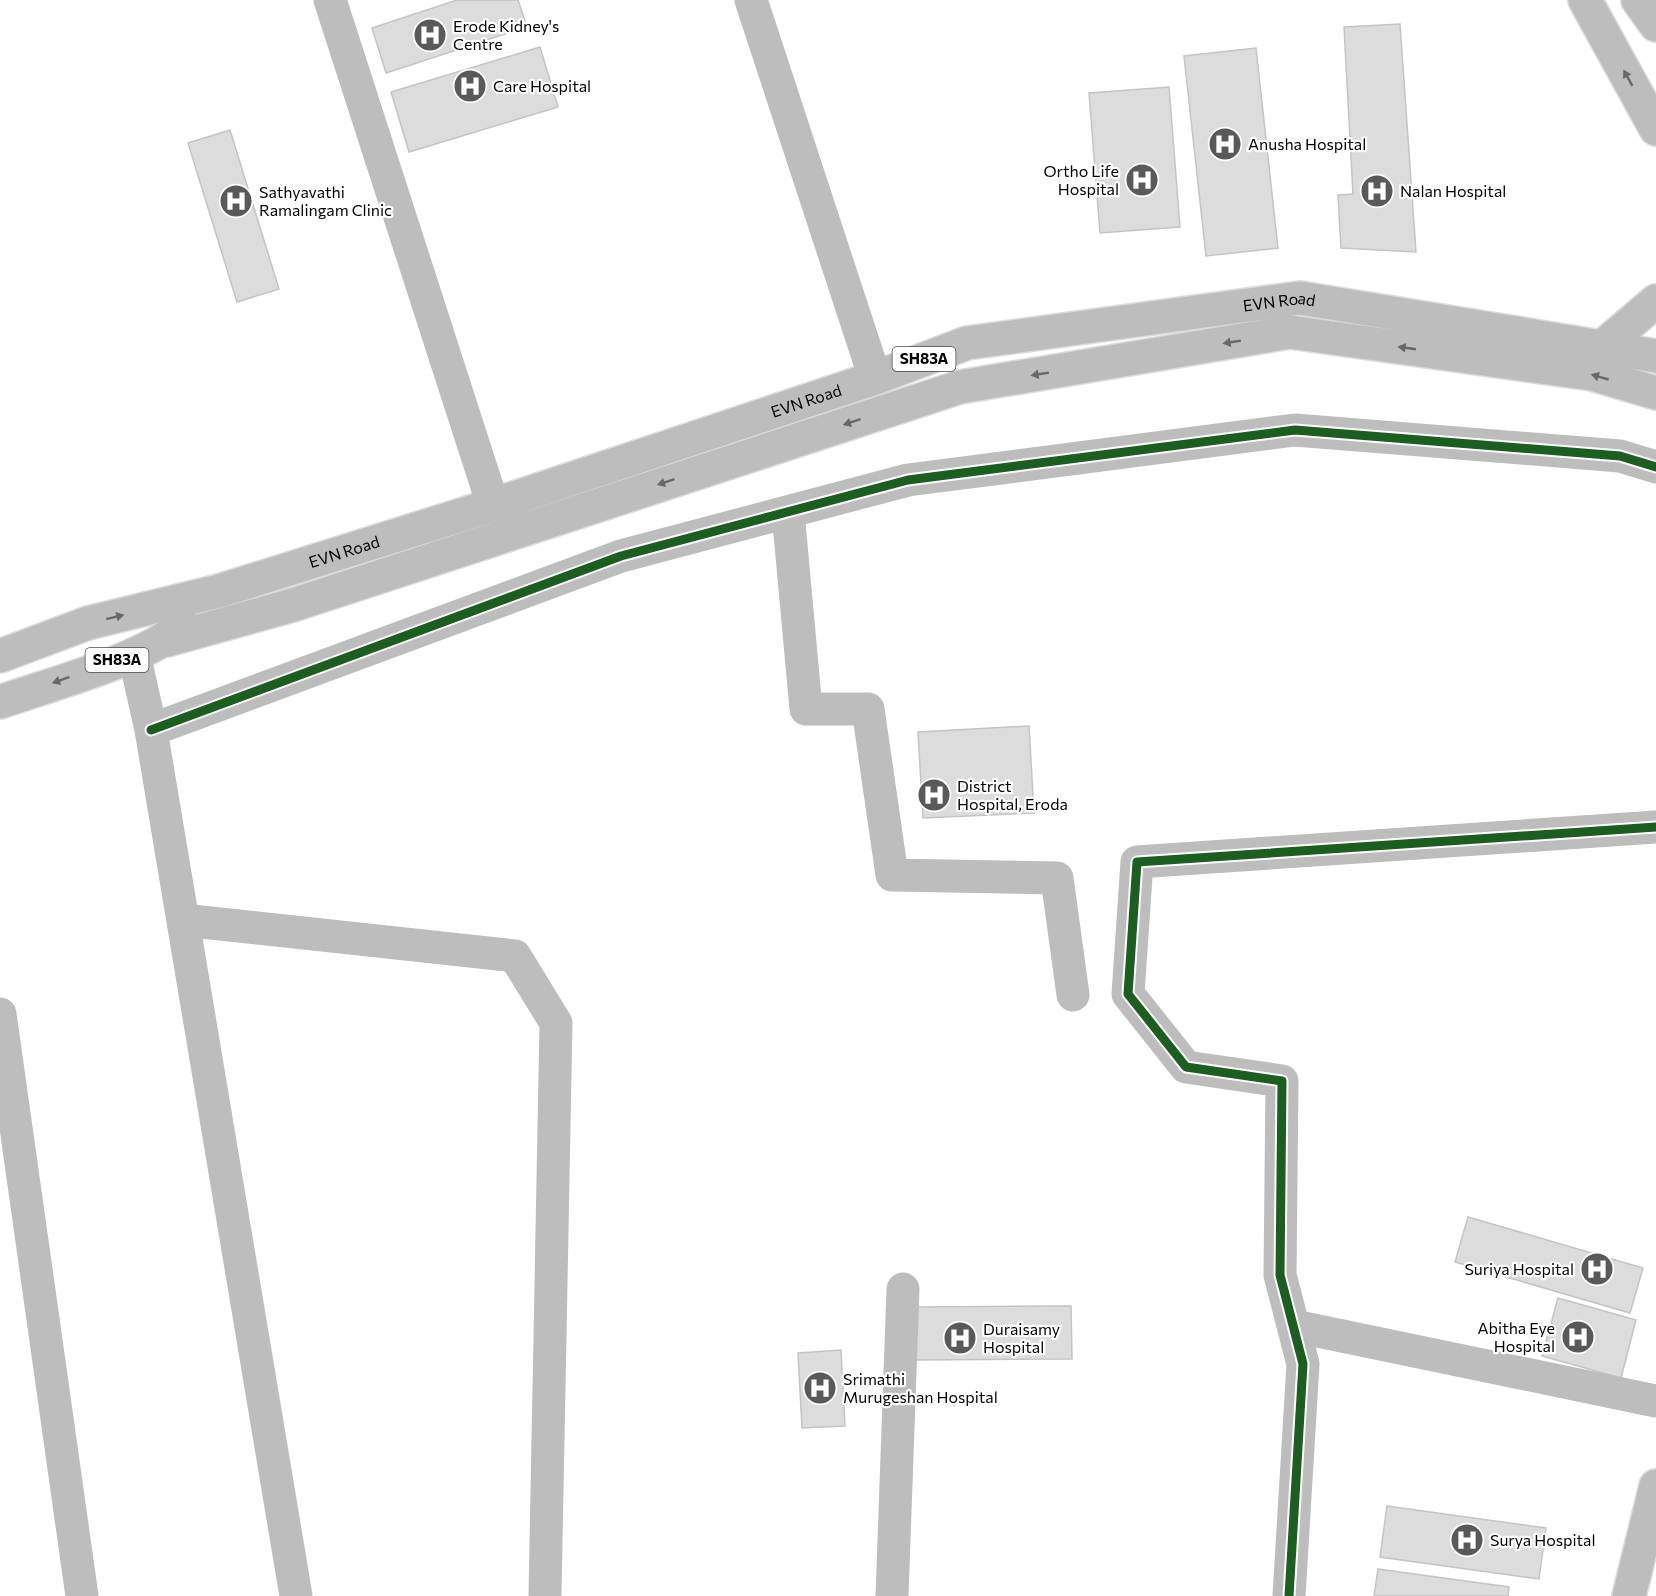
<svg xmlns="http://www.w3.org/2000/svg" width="1656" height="1596" font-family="Commissioner,sans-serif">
<rect width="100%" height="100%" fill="#fff"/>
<path fill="#dcdcdc" stroke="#c4c4c4" stroke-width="1.5" d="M457,0H518L527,27L386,73L372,28Z
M1400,24L1416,252L1341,248L1338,195L1353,194L1344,27Z
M540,47L558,107L409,152L391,92Z
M1256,48L1278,248L1206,256L1184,56Z
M1169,87L1180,227L1100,233L1089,93Z
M230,130L279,289L237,302L188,143Z
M1029,726L1034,813L923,818L918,732Z
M1468,1217L1643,1268L1630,1313L1455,1262Z
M1558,1298L1636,1320L1621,1378L1542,1356Z
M1071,1306L1072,1359L915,1360V1307Z
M841,1350L845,1426L802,1428L798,1353Z
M1387,1506L1546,1528L1539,1579L1380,1557Z
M1378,1569L1509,1587L1508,1596H1374Z"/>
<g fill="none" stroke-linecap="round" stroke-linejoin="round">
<g stroke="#dbdbdb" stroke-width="36">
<g id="major">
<path d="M1585,0L1656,129"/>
<path d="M1638,0L1656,25"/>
<path d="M1602,347L1656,301"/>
<path d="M167,640L293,605L960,387L1290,332L1592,374L1656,393"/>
<path id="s1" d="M0,656L88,623L219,591L493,505L875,378L967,343L1300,298L1656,356"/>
<path d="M0,702C51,684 145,660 183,625"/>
<path d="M1629,1596L1656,1486"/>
</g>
</g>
<path stroke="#bdbdbd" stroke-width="33" d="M330,0L493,505
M751,0L875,378
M788,512L806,709H868L892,875L1057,878L1073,995
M134,654L151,730L296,1596
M151,730L621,556L908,480L1295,430L1620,456L1656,467
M183,920L515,956L556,1023L545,1596
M0,1014L82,1596
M1294,1326L1656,1401
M892,1596L903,1289
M1289,1596L1303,1364L1280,1275L1282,1081L1186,1067L1128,994L1137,862L1656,827"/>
<use href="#major" stroke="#bdbdbd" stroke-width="33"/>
<g stroke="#fff" stroke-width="13">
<path id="cycleway" d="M151,730L621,556L908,480L1295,430L1620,456L1656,467
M1289,1596L1303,1364L1280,1275L1282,1081L1186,1067L1128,994L1137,862L1656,827"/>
</g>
<use href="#cycleway" stroke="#1b5e20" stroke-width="9"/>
</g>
<defs><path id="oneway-solid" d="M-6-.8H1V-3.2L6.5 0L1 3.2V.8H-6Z" transform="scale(1.5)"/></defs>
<g fill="#686868">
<use href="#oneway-solid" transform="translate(1628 78) rotate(-119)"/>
<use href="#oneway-solid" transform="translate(1232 342) rotate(171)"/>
<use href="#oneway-solid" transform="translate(1407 348) rotate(-172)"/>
<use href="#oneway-solid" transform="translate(1040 374) rotate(171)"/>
<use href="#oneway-solid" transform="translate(1600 377) rotate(-164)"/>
<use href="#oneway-solid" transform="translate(852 422) rotate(162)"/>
<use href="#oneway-solid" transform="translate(666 482) rotate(162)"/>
<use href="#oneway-solid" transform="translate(115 617) rotate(-14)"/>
<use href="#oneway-solid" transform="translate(61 680) rotate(160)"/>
</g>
<defs>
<g id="hospital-disc" transform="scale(1.725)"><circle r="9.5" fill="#595959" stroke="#fff"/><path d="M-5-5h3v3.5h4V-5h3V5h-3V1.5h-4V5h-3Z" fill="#fff"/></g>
</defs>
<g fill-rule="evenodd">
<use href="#hospital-disc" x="430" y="35"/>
<use href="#hospital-disc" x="470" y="86"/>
<use href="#hospital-disc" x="1225" y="144"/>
<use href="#hospital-disc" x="1142" y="180"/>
<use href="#hospital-disc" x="1377" y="191"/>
<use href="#hospital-disc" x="236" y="201"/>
<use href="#hospital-disc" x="934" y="795"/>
<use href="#hospital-disc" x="1597" y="1269"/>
<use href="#hospital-disc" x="1578" y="1337"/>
<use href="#hospital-disc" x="960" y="1338"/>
<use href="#hospital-disc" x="820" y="1388"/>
<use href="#hospital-disc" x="1467" y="1540"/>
</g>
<g text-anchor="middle" stroke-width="4.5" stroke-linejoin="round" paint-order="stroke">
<g fill="#fff" stroke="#4c4c4c" stroke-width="1.5">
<rect x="892.5" y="347" width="63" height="24" rx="4.5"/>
<rect x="85.5" y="648" width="63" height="24" rx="4.5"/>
</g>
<g font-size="15" font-weight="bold" fill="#000">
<text x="924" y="364">SH83A</text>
<text x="117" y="665">SH83A</text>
</g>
<g font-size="16" fill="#000" stroke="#fff" text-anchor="start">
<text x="453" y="32">Erode Kidney's<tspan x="453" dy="18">Centre</tspan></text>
<text x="493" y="92">Care Hospital</text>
<text x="1248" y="150">Anusha Hospital</text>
<text x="1119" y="177" text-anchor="end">Ortho Life<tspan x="1119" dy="18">Hospital</tspan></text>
<text x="1400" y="197">Nalan Hospital</text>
<text x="259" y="198">Sathyavathi<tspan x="259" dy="18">Ramalingam Clinic</tspan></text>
<text x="957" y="792">District<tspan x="957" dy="18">Hospital, Eroda</tspan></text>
<text x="1574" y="1275" text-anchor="end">Suriya Hospital</text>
<text x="1555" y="1334" text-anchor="end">Abitha Eye<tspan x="1555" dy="18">Hospital</tspan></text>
<text x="983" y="1335">Duraisamy<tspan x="983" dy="18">Hospital</tspan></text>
<text x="843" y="1385">Srimathi<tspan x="843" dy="18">Murugeshan Hospital</tspan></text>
<text x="1490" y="1546">Surya Hospital</text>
</g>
<g font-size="16" fill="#000" stroke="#fff">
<text dy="6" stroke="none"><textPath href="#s1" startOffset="1332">EVN Road</textPath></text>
<text dy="6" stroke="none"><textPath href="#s1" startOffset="846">EVN Road</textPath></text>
<text dy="6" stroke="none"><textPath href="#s1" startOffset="360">EVN Road</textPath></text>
</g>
</g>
</svg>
